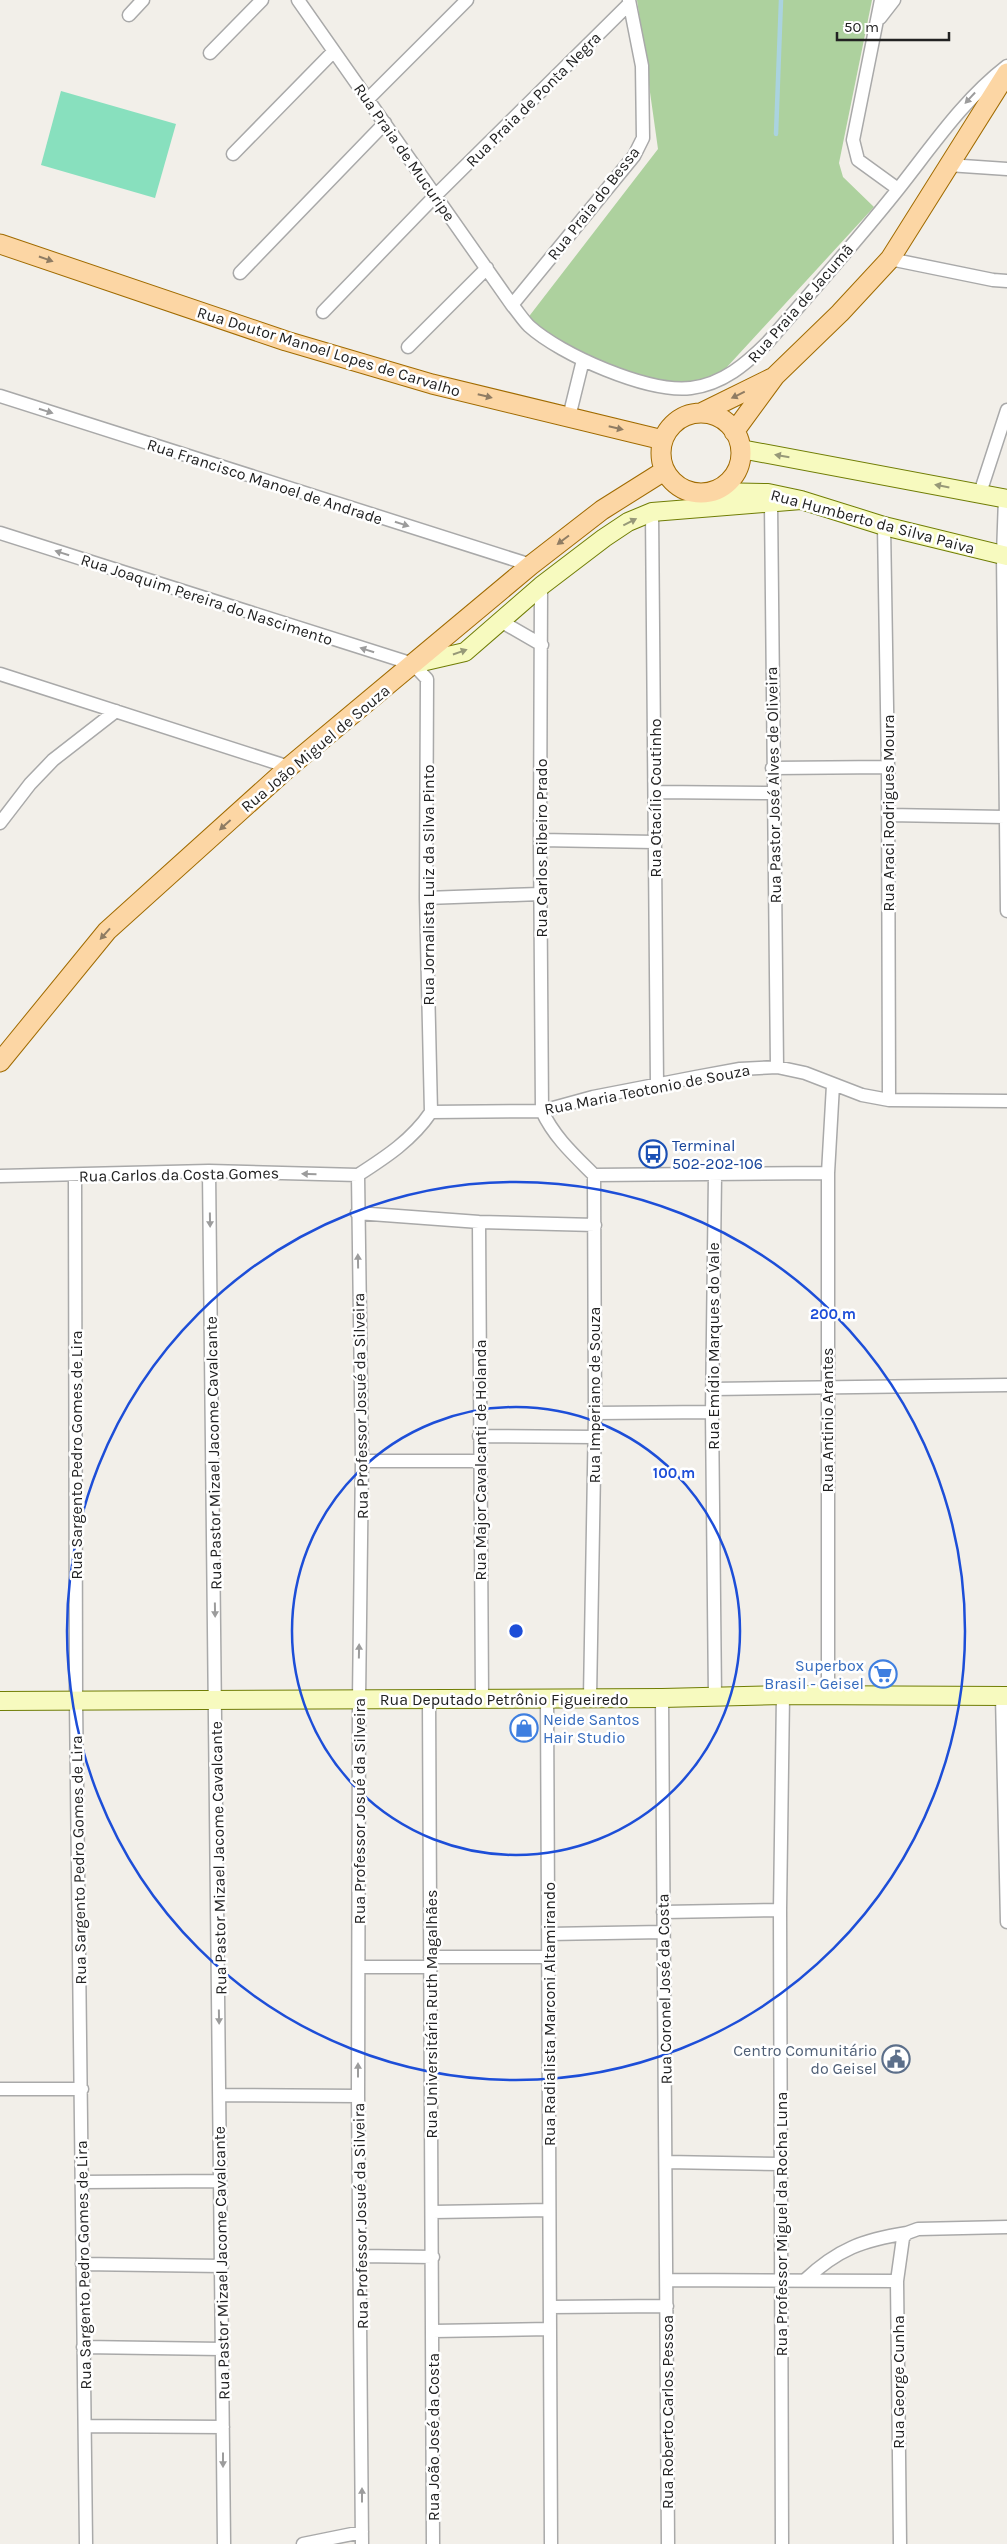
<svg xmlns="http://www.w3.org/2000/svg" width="1007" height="2544" font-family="Karla,sans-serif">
<rect width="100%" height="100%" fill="#f2efe9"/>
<path fill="#add19e" d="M637,0H872L839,163L843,177L874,207L704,392L672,394L592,368L527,319L658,149Z"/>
<path fill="#88e0be" d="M61,91L176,124L155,198L41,165Z"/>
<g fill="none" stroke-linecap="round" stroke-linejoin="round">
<path stroke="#aad3df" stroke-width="4.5" d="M776,134L781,0"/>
<g stroke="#a9a9a9" stroke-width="15">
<path id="street" d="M298,0L512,305C518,312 523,320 529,326C561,355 648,393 691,388C723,384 746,364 768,342C812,291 857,241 899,188C933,145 963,100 1007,66
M881,0L853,140L858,160L898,189
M129,15L143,0
M880,18L894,0
M210,53L262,0
M368,99L467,0
M233,154L333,52
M948,165L1007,169
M890,259L993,280L1007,281
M240,273L385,123
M512,305L634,156L643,138L642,66L629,0
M323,312L436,195L629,4
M408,347L487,268
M0,396L531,565
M569,417L583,360
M980,493L1007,410
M1005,498L1003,555L1007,911
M771,504L777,1067
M652,512L657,1085
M884,526L888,767L889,1100
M0,533L413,664L427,679L426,898L431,1112
M541,586L540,840L542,1111C554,1137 574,1155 594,1175L595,1413L590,1698
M502,622L542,645
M0,674L289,767
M772,768L888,767
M655,792L773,793
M888,815L1005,817
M0,823L30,784L53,760L116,711
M540,840L655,842
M426,898L540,894
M431,1112L542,1111L593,1097L696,1077L740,1069L777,1067L805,1073L862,1095L889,1100L1007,1101
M209,1171L224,2544
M75,1175L76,1701L86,2544
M358,1175L362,1461L359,1700L358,2096L362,2544
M358,1175C386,1157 412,1140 431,1112
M594,1175L828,1173
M715,1175L712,1412L715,1697
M0,1176L209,1171L358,1175
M357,1213L479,1222L595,1225
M479,1222L482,1698
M712,1389L1007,1385
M595,1413L712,1412
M479,1436L594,1437
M362,1461H479
M828,1695V1173L833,1085
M1002,1696L1007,1922
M429,1698L433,2544
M662,1698L668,2544
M547,1699L551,2544
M663,1912L780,1910
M548,1934L663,1932
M430,1957H548
M359,1967H430
M0,2089H82
M220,2095L358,2096
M666,2162L781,2164
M82,2182L220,2181
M433,2212L549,2210
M361,2256L433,2257
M82,2264L222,2266
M667,2280L897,2281
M805,2280C838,2249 863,2240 907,2233
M550,2307L667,2306
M433,2331L550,2329
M83,2347L222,2349
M85,2426L223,2427
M303,2544L362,2532
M782,2544L780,1910L783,1695
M900,2544L897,2281L903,2238L907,2233L918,2229L1007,2227"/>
</g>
<g stroke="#707d05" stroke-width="20">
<path id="secondary" d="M741,449L1007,499
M713,492L768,493L801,500L884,526L1007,556
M413,664L465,652L541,586L604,538L628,522L652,512L801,500
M0,1701L662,1698L783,1695L1007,1696"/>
</g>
<g stroke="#a06b00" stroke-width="21">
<path id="primary" d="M0,244L286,341L432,384L663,440
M701,413L772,378
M661 453a40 40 0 1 1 80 0a40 40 0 1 1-80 0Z
M734,432L775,376L840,313L890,259L1007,73
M0,1062L107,931L289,767L531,565L602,510L664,471"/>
</g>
<use href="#street" stroke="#fff" stroke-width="12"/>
<use href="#secondary" stroke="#f7fabf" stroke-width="18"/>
<use href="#primary" stroke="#fcd6a4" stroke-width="19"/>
</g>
<defs><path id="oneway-solid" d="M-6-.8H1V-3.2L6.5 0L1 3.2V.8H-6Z" transform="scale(1.25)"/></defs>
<g fill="#9c9c9c">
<use href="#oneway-solid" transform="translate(970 98) rotate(133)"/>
<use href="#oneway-solid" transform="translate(46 411) rotate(18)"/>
<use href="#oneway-solid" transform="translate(402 524) rotate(18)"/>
<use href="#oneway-solid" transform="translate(62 553) rotate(-162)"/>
<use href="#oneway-solid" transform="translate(367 650) rotate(-162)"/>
<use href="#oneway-solid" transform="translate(309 1174) rotate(-178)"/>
<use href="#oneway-solid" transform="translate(210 1220) rotate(89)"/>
<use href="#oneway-solid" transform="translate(358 1261) rotate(-91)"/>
<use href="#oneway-solid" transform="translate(215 1610) rotate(89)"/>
<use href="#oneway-solid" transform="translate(359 1651) rotate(-89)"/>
<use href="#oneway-solid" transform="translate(219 2017) rotate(89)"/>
<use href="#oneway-solid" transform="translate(358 2070) rotate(-90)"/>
<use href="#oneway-solid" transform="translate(223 2460) rotate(90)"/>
<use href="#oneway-solid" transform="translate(362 2495) rotate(-90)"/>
</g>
<g fill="#8f7c63">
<use href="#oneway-solid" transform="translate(46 259) rotate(19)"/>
<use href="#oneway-solid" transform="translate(738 395) rotate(154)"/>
<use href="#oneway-solid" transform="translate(485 396) rotate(14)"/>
<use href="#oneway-solid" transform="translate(616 428) rotate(13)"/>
<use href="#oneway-solid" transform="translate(563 540) rotate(143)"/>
<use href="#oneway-solid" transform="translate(225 825) rotate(138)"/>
<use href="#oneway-solid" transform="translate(105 934) rotate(132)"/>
</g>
<g fill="#979978">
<use href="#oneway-solid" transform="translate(782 456) rotate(-170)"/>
<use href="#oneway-solid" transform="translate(942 486) rotate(-169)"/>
<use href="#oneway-solid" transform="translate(630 522) rotate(-27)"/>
<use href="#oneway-solid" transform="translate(460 652) rotate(-19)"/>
</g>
<g fill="none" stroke="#1d4ed8" stroke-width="2.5">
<circle cx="516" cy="1631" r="224"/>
<circle cx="516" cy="1631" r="449"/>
</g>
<defs>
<g id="bus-ring" transform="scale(1.4375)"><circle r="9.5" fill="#fff" stroke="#1a4fb4" stroke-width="1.5"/><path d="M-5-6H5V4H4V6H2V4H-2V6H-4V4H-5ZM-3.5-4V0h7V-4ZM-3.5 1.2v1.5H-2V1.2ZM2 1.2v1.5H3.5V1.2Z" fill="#1a4fb4"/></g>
<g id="supermarket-ring" transform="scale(1.4375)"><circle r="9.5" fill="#fff" stroke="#3f7fe0" stroke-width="1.5"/><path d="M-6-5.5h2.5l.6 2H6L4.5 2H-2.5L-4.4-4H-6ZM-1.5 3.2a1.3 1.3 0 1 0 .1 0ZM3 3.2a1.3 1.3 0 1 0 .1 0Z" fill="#3f7fe0"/></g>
<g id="shop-ring" transform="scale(1.4375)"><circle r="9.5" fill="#fff" stroke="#3f7fe0" stroke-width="1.5"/><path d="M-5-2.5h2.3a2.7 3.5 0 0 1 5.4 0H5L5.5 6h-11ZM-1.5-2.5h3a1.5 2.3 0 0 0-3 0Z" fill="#3f7fe0"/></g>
<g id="civic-ring" transform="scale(1.4375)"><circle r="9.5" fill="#fff" stroke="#5c6f8a" stroke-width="1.5"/><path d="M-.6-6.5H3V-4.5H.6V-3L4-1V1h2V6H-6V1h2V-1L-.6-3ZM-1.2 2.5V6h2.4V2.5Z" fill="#5c6f8a"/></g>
</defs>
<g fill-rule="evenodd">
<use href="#bus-ring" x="653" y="1154"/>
<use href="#supermarket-ring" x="883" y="1674"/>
<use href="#shop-ring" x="524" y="1728"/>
<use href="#civic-ring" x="896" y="2059"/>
</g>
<g text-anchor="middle" stroke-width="5" stroke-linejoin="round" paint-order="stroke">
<g font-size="16" fill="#222" stroke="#fff">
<text transform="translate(533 99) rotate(-45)" y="6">Rua Praia de Ponta Negra</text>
<text transform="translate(405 152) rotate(55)" y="6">Rua Praia de Mucuripe</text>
<text transform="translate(593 203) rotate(-52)" y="6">Rua Praia do Bessa</text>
<text transform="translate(800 303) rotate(-49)" y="6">Rua Praia de Jacumã</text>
<text transform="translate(329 351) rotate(17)" y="6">Rua Doutor Manoel Lopes de Carvalho</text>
<text transform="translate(265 481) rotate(18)" y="6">Rua Francisco Manoel de Andrade</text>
<text transform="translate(873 521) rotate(15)" y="6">Rua Humberto da Silva Paiva</text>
<text transform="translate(207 599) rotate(18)" y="6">Rua Joaquim Pereira do Nascimento</text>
<text transform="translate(315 748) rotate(-40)" y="6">Rua João Miguel de Souza</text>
<text transform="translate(773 785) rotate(-91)" y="6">Rua Pastor José Alves de Oliveira</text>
<text transform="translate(655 798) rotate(-90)" y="6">Rua Otacílio Coutinho</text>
<text transform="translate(888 813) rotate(-90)" y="6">Rua Araci Rodrigues Moura</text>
<text transform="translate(541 848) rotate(-90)" y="6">Rua Carlos Ribeiro Prado</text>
<text transform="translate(428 885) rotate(-90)" y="6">Rua Jornalista Luiz da Silva Pinto</text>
<text transform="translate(647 1089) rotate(-11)" y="6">Rua Maria Teotonio de Souza</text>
<text transform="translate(179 1174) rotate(-1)" y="6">Rua Carlos da Costa Gomes</text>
<text transform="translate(713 1346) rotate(-90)" y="6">Rua Emídio Marques do Vale</text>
<text transform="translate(594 1395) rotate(-90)" y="6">Rua Imperiano de Souza</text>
<text transform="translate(360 1406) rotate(-91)" y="6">Rua Professor Josué da Silveira</text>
<text transform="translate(827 1420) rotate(-90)" y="6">Rua Antinio Arantes</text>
<text transform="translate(213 1453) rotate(-91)" y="6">Rua Pastor Mizael Jacome Cavalcante</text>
<text transform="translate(76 1455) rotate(-90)" y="6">Rua Sargento Pedro Gomes de Lira</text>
<text transform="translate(480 1460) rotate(-90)" y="6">Rua Major Cavalcanti de Holanda</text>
<text x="504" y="1705">Rua Deputado Petrônio Figueiredo</text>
<text transform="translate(359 1811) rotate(-90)" y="6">Rua Professor Josué da Silveira</text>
<text transform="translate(218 1858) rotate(-91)" y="6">Rua Pastor Mizael Jacome Cavalcante</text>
<text transform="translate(78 1860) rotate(-91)" y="6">Rua Sargento Pedro Gomes de Lira</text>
<text transform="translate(664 1989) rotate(-91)" y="6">Rua Coronel José da Costa</text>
<text transform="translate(431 2014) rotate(-90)" y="6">Rua Universitária Ruth Magalhães</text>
<text transform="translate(549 2014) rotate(-90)" y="6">Rua Radialista Marconi Altamirando</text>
<text transform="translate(360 2216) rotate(-91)" y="6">Rua Professor Josué da Silveira</text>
<text transform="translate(781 2224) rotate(-90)" y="6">Rua Professor Miguel da Rocha Luna</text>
<text transform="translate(221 2263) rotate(-91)" y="6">Rua Pastor Mizael Jacome Cavalcante</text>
<text transform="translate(83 2265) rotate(-91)" y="6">Rua Sargento Pedro Gomes de Lira</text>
<text transform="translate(898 2382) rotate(-90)" y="6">Rua George Cunha</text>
<text transform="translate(667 2412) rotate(-90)" y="6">Rua Roberto Carlos Pessoa</text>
<text transform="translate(433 2437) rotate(-90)" y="6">Rua João José da Costa</text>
</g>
<g font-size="16" fill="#164399" stroke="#fff" text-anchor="start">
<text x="672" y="1151">Terminal<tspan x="672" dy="18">502-202-106</tspan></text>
</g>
<g font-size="16" fill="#366cbe" stroke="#fff" text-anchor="end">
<text x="864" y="1671">Superbox<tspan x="864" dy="18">Brasil - Geisel</tspan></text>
<text x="543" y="1725" text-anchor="start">Neide Santos<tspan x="543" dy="18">Hair Studio</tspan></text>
</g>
<g font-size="16" fill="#4e5e75" stroke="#fff" text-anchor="end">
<text x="877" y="2056">Centro Comunitário<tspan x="877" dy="18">do Geisel</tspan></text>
</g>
</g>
<circle cx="516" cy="1631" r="8" fill="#1d4ed8" stroke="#fff" stroke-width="2.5"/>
<g font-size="15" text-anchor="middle" font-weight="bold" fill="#1d4ed8" stroke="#fff" stroke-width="5" stroke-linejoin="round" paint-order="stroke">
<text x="833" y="1319">200 m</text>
<text x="674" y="1478">100 m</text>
</g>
<path d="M837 32v8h112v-8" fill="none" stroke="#222222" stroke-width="2.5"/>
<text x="844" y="32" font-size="15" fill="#222222" stroke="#ffffff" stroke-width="4" paint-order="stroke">50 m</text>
</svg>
